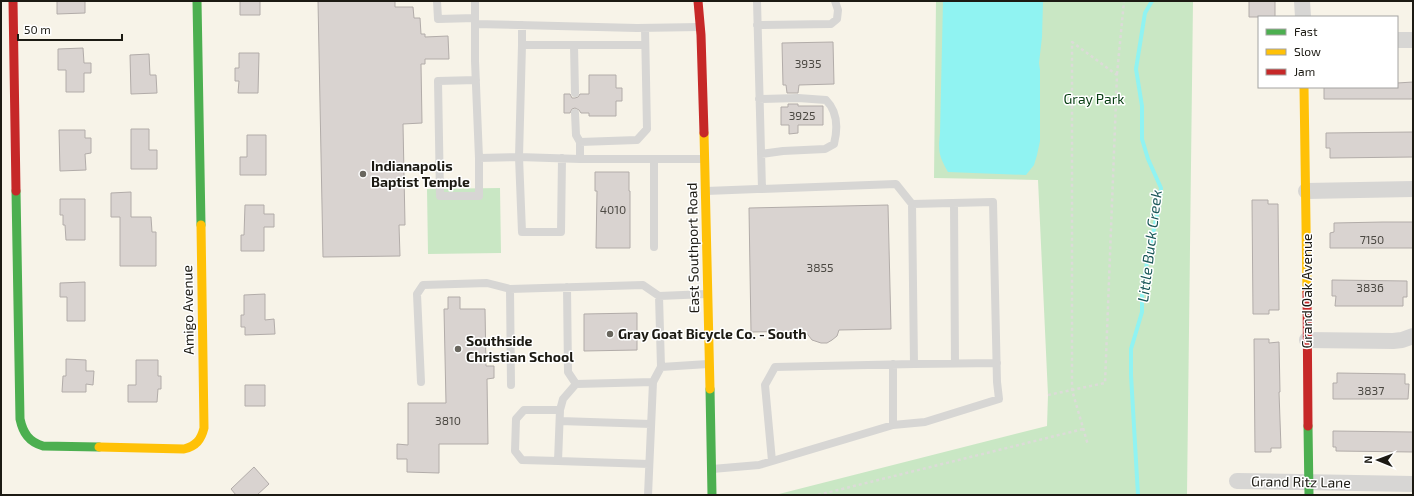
<svg xmlns="http://www.w3.org/2000/svg" width="1414" height="496" font-family="'Exo 2',sans-serif">
<rect width="100%" height="100%" fill="#f7f3e8"/>
<path fill="#c9e7c4" d="M936,1H1193L1187,495H775L1047,426L1048,395L1038,180L934,178Z
M500,188L501,253L428,254L427,189Z"/>
<path fill="#90f3f2" d="M943,1H1042L1043,2L1042,37L1039,63L1040,70V141L1037,155L1034,165L1026,175L948,172C939,156 938,152 940,133Z"/>
<g fill="none" stroke-linecap="round" stroke-linejoin="round">
<path stroke="#90f3f2" stroke-width="4" d="M1138,495L1131,375V349L1142,312V296L1147,262L1159,205L1161,188L1148,159L1142,139V106L1136,69L1145,13L1152,1"/>
</g>
<path fill="#d9d3d0" stroke="#b2aca9" d="M57,1H85V13L57,14Z
M240,1H260V15H240Z
M318,1H395V7H413L414,18H420L421,34H425V37L448,36L449,59H425V64H421L422,123L403,124L405,225H399L400,256L323,257Z
M1249,1H1275V17H1249Z
M833,42L834,84L799,85L798,93H787L786,85H783L782,43Z
M83,48L84,63H91V73H84V92H66V70H58V49Z
M239,53H259L258,93H238L239,81H235V68H239Z
M149,54L150,75H156L157,93L131,94L130,55Z
M589,75H616V88H622V101H616V116H589V113H581L579,110L575,108L572,109L570,113H564V94H570L572,98H575L578,97L580,94H589Z
M1413,82V99H1324V87H1397V83Z
M788,104H798V106H823V125H798V133L789,134V125H781V107H788Z
M131,129H149V150H157V169H131Z
M59,130H85V138H91V153L85,154L86,170L60,171Z
M1413,132V157L1330,158V148H1326V133Z
M247,135H266V175H240V157H247Z
M595,172H629V191H630V248H596L597,191H595Z
M131,192V217H151L152,232H156V266H120V217H111V193Z
M60,199H85V240H66L65,225H63V215H60Z
M1252,200H1268V204H1278L1279,310H1269V314H1253Z
M245,205H264V214H274V227H264V251H241V235H244Z
M888,205L891,329L839,330L837,336L832,340L827,343H821L812,340L805,331L751,332L749,208Z
M1383,222H1413V248H1330V233L1334,232V223Z
M1332,280L1407,281V297H1403V306H1335L1336,296H1332Z
M85,282V321H67V297H60V283Z
M265,294V320L274,319L275,334L245,335V327H241V315H244V295Z
M448,297H460V309H485L486,366H494V378L487,379L488,444H439V473L407,472V459H397V444L408,445V403H446L444,309H448Z
M637,313V350L584,351V314Z
M1254,339H1269V343L1279,342L1280,392H1279L1281,448H1271V452H1255Z
M66,359L86,360V371H94L93,385L86,384V392H62L63,376H66Z
M136,360H158V376H161V389H158L157,402H128V385H136Z
M1337,373L1405,374V384H1409L1408,399H1333V383H1337Z
M245,385H265V406H245Z
M1333,431L1413,432V452L1336,451V447H1333Z
M254,467L269,484L257,495H236L231,489Z"/>
<g fill="none" stroke-linecap="round" stroke-linejoin="round">
<path stroke="#dcdbd8" stroke-width="2.5" stroke-dasharray="3 3" stroke-linecap="butt" d="M1117,74L1124,1
M1048,395L1105,383L1117,75L1072,42V390L1088,445
M818,495L1083,429"/>
<path stroke="#d7d6d4" stroke-width="8" d="M437,1L438,19L475,18
M475,1V61L479,158L519,157L580,159H705
M757,1L762,189
M475,24L637,28L700,27
M522,25V45H645
M757,25L831,24L837,19L838,10L835,1
M522,45L519,157L522,232H561L562,158
M574,45L575,93
M476,80L438,81L440,196H479V158
M759,99L798,98L826,100C838,112 838,128 834,144L825,149L783,151L761,154
M575,113L576,135L580,142
M580,159V142L637,140L647,129L645,28
M654,159V247
M706,191L896,184L912,204L993,202L997,382L999,399L925,422L893,425L759,465L712,469
M954,203L955,363
M567,287L568,372L576,384L653,382
M510,289L511,385
M659,296L707,294
M893,364V425
M914,364L997,363
M421,382L417,294L423,285L487,283L510,289L643,285L659,296L661,367
M560,410H524L516,419L515,451L522,460L558,461L560,410L563,399L576,384
M560,421L651,424
M558,461L649,464
M772,461L765,385L775,367L914,364L912,204
M648,495L653,382L661,367L708,364"/>
<path stroke="#d7d6d4" stroke-width="16" d="M1302,1L1303,17
M1397,40H1413
M1306,191L1413,189
M1307,340L1393,341L1402,340L1413,336
M1237,481L1413,484"/>
<path stroke="#4caf50" stroke-width="9" d="M197,1L201,225
M16,191L20,419C23,433 29,442 43,446L99,447
M710,389L712,495
M1308,426L1309,495"/>
<path stroke="#ffc107" stroke-width="9" d="M1304,87L1307,292
M704,133L710,389
M99,447L184,449C196,446 201,440 204,428L201,225"/>
<path stroke="#c62828" stroke-width="9" d="M13,1L16,191
M698,1L701,35L704,133
M1307,292L1308,426"/>
</g>
<g fill="#69665e" stroke="#fff" stroke-width="1.5">
<circle cx="363" cy="174" r="4"/>
<circle cx="610" cy="334" r="4"/>
<circle cx="458" cy="349" r="4"/>
</g>
<g text-anchor="middle" stroke-width="3" stroke-linejoin="round" paint-order="stroke">
<g font-size="12" fill="#4b4842">
<text x="808" y="68">3935</text>
<text x="802" y="120">3925</text>
<text x="613" y="214">4010</text>
<text x="1372" y="244">7150</text>
<text x="820" y="272">3855</text>
<text x="1370" y="292">3836</text>
<text x="1371" y="395">3837</text>
<text x="448" y="425">3810</text>
</g>
<g font-size="14" fill="#073e12" stroke="#fff">
<text x="1094" y="104">Gray Park</text>
</g>
<g font-size="14" font-weight="bold" fill="#1c1a13" stroke="#fff" text-anchor="start">
<text x="371" y="171">Indianapolis<tspan x="371" dy="16">Baptist Temple</tspan></text>
<text x="618" y="339">Gray Goat Bicycle Co. - South</text>
<text x="466" y="346">Southside<tspan x="466" dy="16">Christian School</tspan></text>
</g>
<g font-size="14" fill="#1c1a13" stroke="#fff">
<text transform="translate(693 248) rotate(-91)" y="5">East Southport Road</text>
<text transform="translate(1307 291) rotate(-90)" y="5">Grand Oak Avenue</text>
<text transform="translate(188 310) rotate(-91)" y="5">Amigo Avenue</text>
<text transform="translate(1301 482) rotate(1)" y="5">Grand Ritz Lane</text>
</g>
<g font-size="15" font-style="italic" fill="#1a5758" stroke="#fff">
<text transform="translate(1150 246) rotate(-83)" y="5">Little Buck Creek</text>
</g>
</g>
<rect width="1414" height="496" fill="none" stroke="#1c1a13" stroke-width="4"/>
<rect x="1258" y="16" width="140" height="72" fill="#ffffff" stroke="#a4a3a1"/>
<rect x="1266" y="29" width="20" height="6" fill="#4caf50" stroke="#a4a3a1"/>
<text x="1294" y="36" font-size="12" fill="#1c1a13">Fast</text>
<rect x="1266" y="49" width="20" height="6" fill="#ffc107" stroke="#a4a3a1"/>
<text x="1294" y="56" font-size="12" fill="#1c1a13">Slow</text>
<rect x="1266" y="69" width="20" height="6" fill="#c62828" stroke="#a4a3a1"/>
<text x="1294" y="76" font-size="12" fill="#1c1a13">Jam</text>
<g transform="translate(1378 460) rotate(271)" stroke="#ffffff" stroke-width="3" paint-order="stroke">
<path d="M0-3L7 15L0 10L-7 15Z" fill="#1c1a13"/>
<text y="-6" font-size="11" font-weight="bold" text-anchor="middle" fill="#1c1a13">N</text>
</g>
<path d="M18 34v6h104v-6" fill="none" stroke="#1c1a13" stroke-width="2"/>
<text x="24" y="34" font-size="12" fill="#1c1a13" stroke="#ffffff" stroke-width="3" paint-order="stroke">50 m</text>
</svg>
